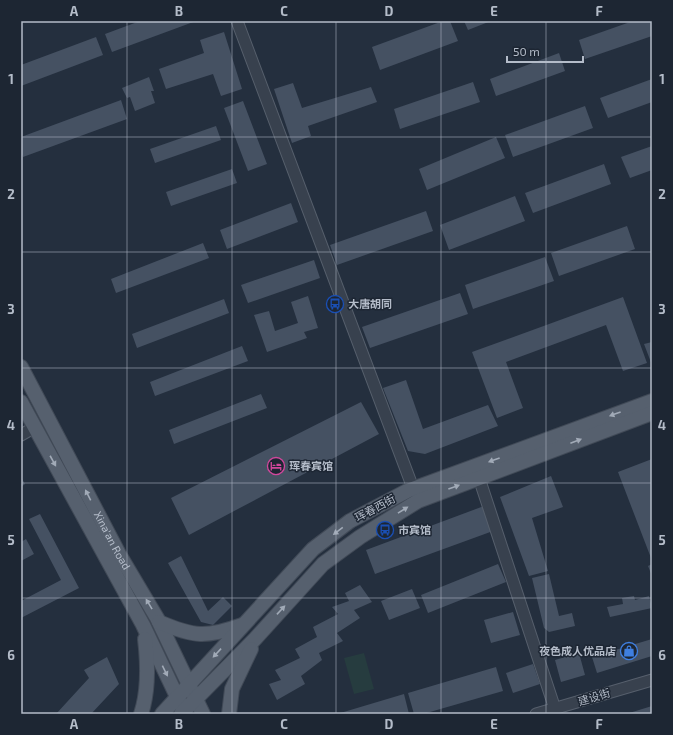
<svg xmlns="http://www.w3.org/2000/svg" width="673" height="735" font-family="'Exo 2','Noto Sans SC',sans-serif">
<rect width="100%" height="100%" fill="#242f3e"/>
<path fill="#263c3f" d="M364,653L374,689L354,694L344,658Z"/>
<path fill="#455162" d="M140,21H196L112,52L105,34Z
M443,21H450L458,41L380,70L372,47Z
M464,21H491L468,30Z
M633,21H652V36L585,59L579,40Z
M224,32L242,89L221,96L213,74L166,89L159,69L204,53L200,40Z
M96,37L103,55L21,86V65Z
M559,53L565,71L496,96L490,79Z
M149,77L154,91H151L155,103L135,111L130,97L127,98L122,88Z
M652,79V102L608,118L600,98Z
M473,82L480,102L400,129L394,109Z
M293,83L302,108L371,87L377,102L308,126L311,136L292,143L274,89Z
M121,100L127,119L23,157L21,151V137Z
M243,101L267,164L248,171L224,108Z
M585,106L593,128L513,157L505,135Z
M216,126L221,140L155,163L150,149Z
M496,137L505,158L427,190L419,169Z
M652,146V170L630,178L621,157Z
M604,164L611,184L533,213L525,193Z
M232,169L237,183L171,206L166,192Z
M515,196L525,221L449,250L440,225Z
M291,203L298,222L227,249L220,230Z
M426,211L433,231L337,265L330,245Z
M627,226L635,249L559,276L551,253Z
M203,243L209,258L116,293L111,279Z
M545,257L554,281L473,309L465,285Z
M314,260L320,278L248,303L241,285Z
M460,293L468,314L370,348L362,327Z
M308,296L318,328L304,332L307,338L267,352L254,315L269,311L275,331L298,323L291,302Z
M623,297L647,363L623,371L606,325L506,362L523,408L497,418L472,352Z
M224,299L229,313L137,348L132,334Z
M652,342V365L644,344Z
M242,346L248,361L155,396L150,382Z
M406,380L423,429L488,405L498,426L425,454L408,451L383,388Z
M261,394L267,408L174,444L169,430Z
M361,402L379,434L189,535L171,498Z
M652,459V558H651L618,472Z
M551,476L563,507L532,518L548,571L529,576L500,497Z
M21,477L25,484L21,487Z
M484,506L493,531L375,574L366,550Z
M40,514L79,588L21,618V601L61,580L29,519Z
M26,539L34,554L21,561V542Z
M181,556L208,611L223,597L232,606L213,625L201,622L168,563Z
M498,564L506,582L428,613L421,595Z
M652,564V576L648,566Z
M549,574L559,616L572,613L575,626L549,632L544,628L532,578Z
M360,585L372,602L354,610L360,618L337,633L343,641L319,653L322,660L301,676L305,684L277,700L269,684L281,680L275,670L300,658L295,649L317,637L313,627L338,614L332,607L349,601L345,593Z
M412,589L420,608L389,620L381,601Z
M634,596L635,600L649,596L652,608L610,617L607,607L623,604L622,598Z
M513,612L520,635L491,643L484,620Z
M652,639V656L597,673L592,657Z
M579,653L585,675L561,682L555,660Z
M107,657L119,684L91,714H56L89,678L84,670Z
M533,664L540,684L513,693L506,673Z
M496,667L503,691L423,714H414L408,693Z
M404,694L409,714H337Z
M652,706V714H626Z"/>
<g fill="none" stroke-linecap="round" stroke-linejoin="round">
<g stroke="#565f6c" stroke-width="13">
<path id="minor" d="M237,21L416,496
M21,435L35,427
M479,478L555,709
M536,714L652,680"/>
</g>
<g stroke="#414a57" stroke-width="16">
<g id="major">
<path id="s1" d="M21,367L119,554L157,618L203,714"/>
<path d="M21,402L143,625L181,705"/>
<path d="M159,622C194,637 206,638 242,625"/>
<path d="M141,714C149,690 148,664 145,639"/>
<path d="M162,714L313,549L350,521L407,491L652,401"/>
<path d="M181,714L255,639L323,564L360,537L418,501L652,413"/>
<path d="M229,714L232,689L251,649"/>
</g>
</g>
<use href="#minor" stroke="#38414e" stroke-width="11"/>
<use href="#major" stroke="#56606e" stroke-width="14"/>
</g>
<defs><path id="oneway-solid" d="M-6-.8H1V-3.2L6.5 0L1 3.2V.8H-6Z"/></defs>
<g fill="#a1aab7">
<use href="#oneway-solid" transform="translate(615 414) rotate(160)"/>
<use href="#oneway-solid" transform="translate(576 441) rotate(-21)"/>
<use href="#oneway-solid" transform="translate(494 460) rotate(160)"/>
<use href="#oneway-solid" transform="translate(53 461) rotate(61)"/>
<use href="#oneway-solid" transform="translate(454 487) rotate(-20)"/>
<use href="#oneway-solid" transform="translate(88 495) rotate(-117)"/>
<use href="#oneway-solid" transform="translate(403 510) rotate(-32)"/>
<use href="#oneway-solid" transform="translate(338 531) rotate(143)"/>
<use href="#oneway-solid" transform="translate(149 604) rotate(-121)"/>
<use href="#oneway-solid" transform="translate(281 610) rotate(-47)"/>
<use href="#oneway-solid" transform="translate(217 653) rotate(133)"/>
<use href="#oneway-solid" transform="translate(165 671) rotate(64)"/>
</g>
<path fill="none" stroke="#b4bcc9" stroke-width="1" stroke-opacity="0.55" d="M127,21V714M232,21V714M336,21V714M441,21V714M546,21V714M21,137H652M21,252H652M21,368H652M21,483H652M21,598H652"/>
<defs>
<g id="bus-ring" transform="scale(0.9)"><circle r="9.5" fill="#1d2633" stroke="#1a4fb4" stroke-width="1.5"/><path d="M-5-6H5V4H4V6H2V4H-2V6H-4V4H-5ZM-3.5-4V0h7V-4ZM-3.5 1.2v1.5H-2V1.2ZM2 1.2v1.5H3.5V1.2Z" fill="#1a4fb4"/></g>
<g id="hotel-ring" transform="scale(0.9)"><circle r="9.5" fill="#1d2633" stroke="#d1479c" stroke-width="1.5"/><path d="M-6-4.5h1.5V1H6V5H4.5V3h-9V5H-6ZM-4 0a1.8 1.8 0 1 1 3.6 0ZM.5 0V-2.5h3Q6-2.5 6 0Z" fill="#d1479c"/></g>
<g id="shop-ring" transform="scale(0.9)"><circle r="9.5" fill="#1d2633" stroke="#3f7fe0" stroke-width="1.5"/><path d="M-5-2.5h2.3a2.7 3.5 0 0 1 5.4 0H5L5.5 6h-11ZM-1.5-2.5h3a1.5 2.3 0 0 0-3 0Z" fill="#3f7fe0"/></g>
</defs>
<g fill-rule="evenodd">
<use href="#bus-ring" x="335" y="304"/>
<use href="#hotel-ring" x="276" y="466"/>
<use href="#bus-ring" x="385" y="530"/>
<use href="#shop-ring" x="629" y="651"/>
</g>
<g text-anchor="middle" stroke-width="3" stroke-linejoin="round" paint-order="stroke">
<g font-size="11" font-weight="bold" fill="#b4bcc9" stroke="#1d2633" text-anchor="start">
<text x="348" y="308">大唐胡同</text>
<text x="289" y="470">珲春宾馆</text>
<text x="398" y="534">市宾馆</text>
<text x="616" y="655" text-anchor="end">夜色成人优品店</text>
</g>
<g font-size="11" fill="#b4bcc9" stroke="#1d2633">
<text transform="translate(375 508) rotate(-28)" y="4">珲春西街</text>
<text dy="4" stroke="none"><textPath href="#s1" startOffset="196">Xina'an Road</textPath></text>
<text transform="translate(594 697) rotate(-17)" y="4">建设街</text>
</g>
</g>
<rect width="673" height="735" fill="none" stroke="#1d2633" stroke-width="44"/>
<path d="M507 56v6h76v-6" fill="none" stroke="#b4bcc9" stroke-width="2"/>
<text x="513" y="56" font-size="12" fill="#b4bcc9" stroke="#1d2633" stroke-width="3" paint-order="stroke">50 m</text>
<rect x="22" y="22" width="629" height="691" fill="none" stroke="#b4bcc9" stroke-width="1.5"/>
<g font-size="13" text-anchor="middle" font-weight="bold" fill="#b4bcc9">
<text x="74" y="16">A</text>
<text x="179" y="16">B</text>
<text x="284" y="16">C</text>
<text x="389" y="16">D</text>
<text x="494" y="16">E</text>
<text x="599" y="16">F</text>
<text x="11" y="84">1</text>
<text x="662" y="84">1</text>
<text x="11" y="199">2</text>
<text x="662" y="199">2</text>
<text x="11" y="314">3</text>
<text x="662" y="314">3</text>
<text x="11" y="430">4</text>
<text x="662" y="430">4</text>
<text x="11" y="545">5</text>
<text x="662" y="545">5</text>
<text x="11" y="660">6</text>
<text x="662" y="660">6</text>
<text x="74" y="729">A</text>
<text x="179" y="729">B</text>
<text x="284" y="729">C</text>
<text x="389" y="729">D</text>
<text x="494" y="729">E</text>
<text x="599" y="729">F</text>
</g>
</svg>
